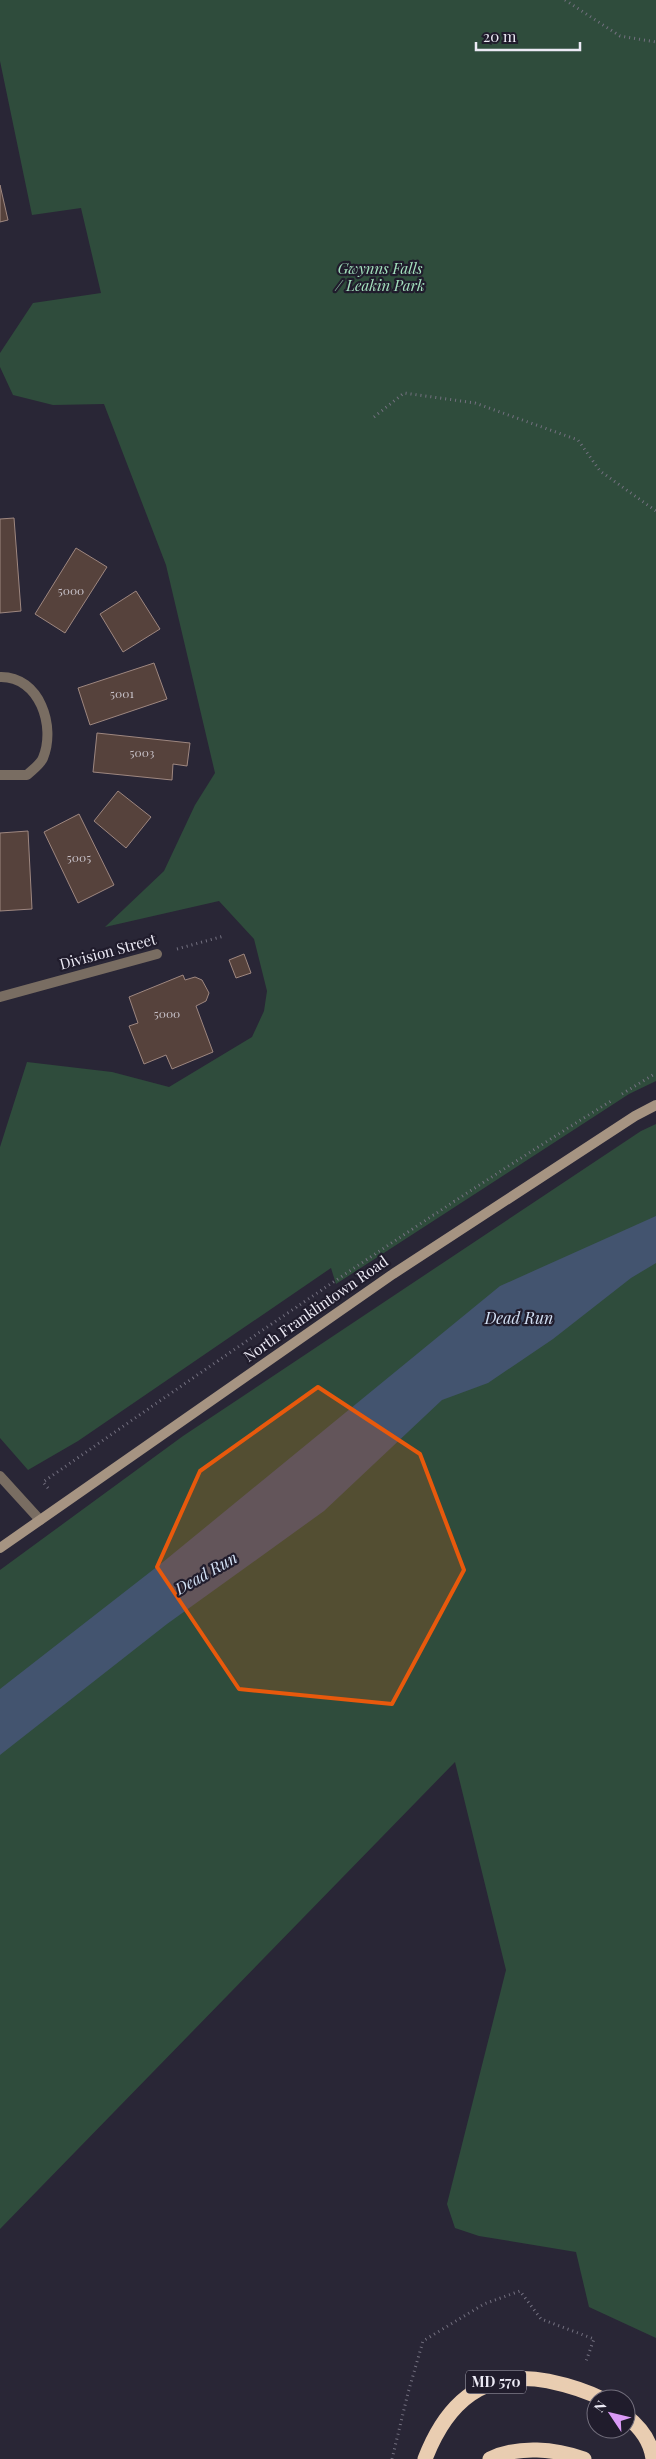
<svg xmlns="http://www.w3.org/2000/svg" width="656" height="2459" font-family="'Playfair Display',serif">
<rect width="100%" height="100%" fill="#292636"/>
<path fill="#2f4c3c" d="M0,0H656V1081L629,1094L336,1284L331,1268L78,1441L28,1470L0,1438V1147L27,1062L112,1072L169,1087L252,1037L264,1011L267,991L254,939L219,901L105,927L164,871L195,805L215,773L166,565L104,404L53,405L13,395L0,367V353L33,303L101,293L81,208L32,215L0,61Z
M656,1124V2338L589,2307L576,2252L479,2236L455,2228L447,2204L506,1970L455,1762L0,2229V1570L183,1436L641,1131Z"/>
<path fill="#43546f" d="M656,1216V1263L631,1278L553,1339L488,1383L442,1400L324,1511L167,1624L0,1755V1689L163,1562L500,1286Z"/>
<path fill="#56423c" stroke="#9e8780" d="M0,185L8,220L0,222Z
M14,518L21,611L0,613V519Z
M76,548L107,567L65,633L35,614Z
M136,591L160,629L123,652L100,614Z
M154,663L167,699L90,725L78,688Z
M97,733L190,743L187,766L173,764L172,780L93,772Z
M118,791L151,817L126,848L94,821Z
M79,814L114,885L78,903L44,832Z
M28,831L32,909L0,911V833Z
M244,954L251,973L236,978L229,960Z
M183,975L185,980L195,977L202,980L209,993L206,1001L196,1006L213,1052L172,1069L166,1055L144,1064L129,1026L138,1023L129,997Z"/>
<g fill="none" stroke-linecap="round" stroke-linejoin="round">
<path stroke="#747180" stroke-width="3" stroke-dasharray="1 4" stroke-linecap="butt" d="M565,0L620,36L656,42
M374,417L404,393L475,403L578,440L600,471L656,511
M177,949L224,936
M622,1094L656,1073
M48,1488L43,1482C230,1352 417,1222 611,1101
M392,2459L408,2393L423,2341L484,2304L520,2291L541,2319L594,2339L585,2364"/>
<path stroke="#796d62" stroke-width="10" d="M0,677C40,676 56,727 43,758C40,765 32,770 27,775H0
M0,997L157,954
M0,1476L40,1520"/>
<path stroke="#a69482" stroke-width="10" d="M0,1548L393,1274L635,1116L656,1105"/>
<path stroke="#e9cdb1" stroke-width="15" d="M626,2416C640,2427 651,2441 653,2459
M425,2459C447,2402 484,2369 548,2381C567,2385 585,2390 602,2399
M490,2459C519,2445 555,2449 584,2459"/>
</g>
<path fill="#e8590c" fill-opacity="0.2" stroke="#e8590c" stroke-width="4" stroke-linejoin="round" d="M318,1387L420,1454L464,1570L392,1704L239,1689L157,1567L200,1471Z"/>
<g text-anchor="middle" stroke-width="4.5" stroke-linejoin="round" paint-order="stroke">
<g font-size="12" fill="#c6c0c7">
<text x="71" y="595">5000</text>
<text x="122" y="698">5001</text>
<text x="142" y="757">5003</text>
<text x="79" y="862">5005</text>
<text x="167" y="1018">5000</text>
</g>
<rect fill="#201c2c" stroke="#afacb9" stroke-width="1" x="466" y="2370.5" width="60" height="23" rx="4"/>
<g font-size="14" font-weight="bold" fill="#eceaf5">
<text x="496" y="2387">MD 570</text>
</g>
<g font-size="15" font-style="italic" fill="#a4e1be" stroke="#201c2c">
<text x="380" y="274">Gwynns Falls<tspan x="380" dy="17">/ Leakin Park</tspan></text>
</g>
<g font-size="15" fill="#eceaf5" stroke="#201c2c">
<text transform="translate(108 952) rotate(-15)" y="5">Division Street</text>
<text transform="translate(316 1309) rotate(-35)" y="5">North Franklintown Road</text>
</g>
<g font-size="16" font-style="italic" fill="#d4e2f6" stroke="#201c2c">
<text x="519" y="1324">Dead Run</text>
<text transform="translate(206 1573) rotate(-30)" y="6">Dead Run</text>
</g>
</g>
<g transform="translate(611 2414) rotate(305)"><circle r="24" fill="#201c2c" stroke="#726e7c"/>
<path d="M0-4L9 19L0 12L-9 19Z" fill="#da9af6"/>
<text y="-8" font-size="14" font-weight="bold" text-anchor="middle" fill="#eceaf5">N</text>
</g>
<path d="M476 42v8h104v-8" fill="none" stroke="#eceaf5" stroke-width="2.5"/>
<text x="483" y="42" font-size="15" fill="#eceaf5" stroke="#201c2c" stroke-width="4" paint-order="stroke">20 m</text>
</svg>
